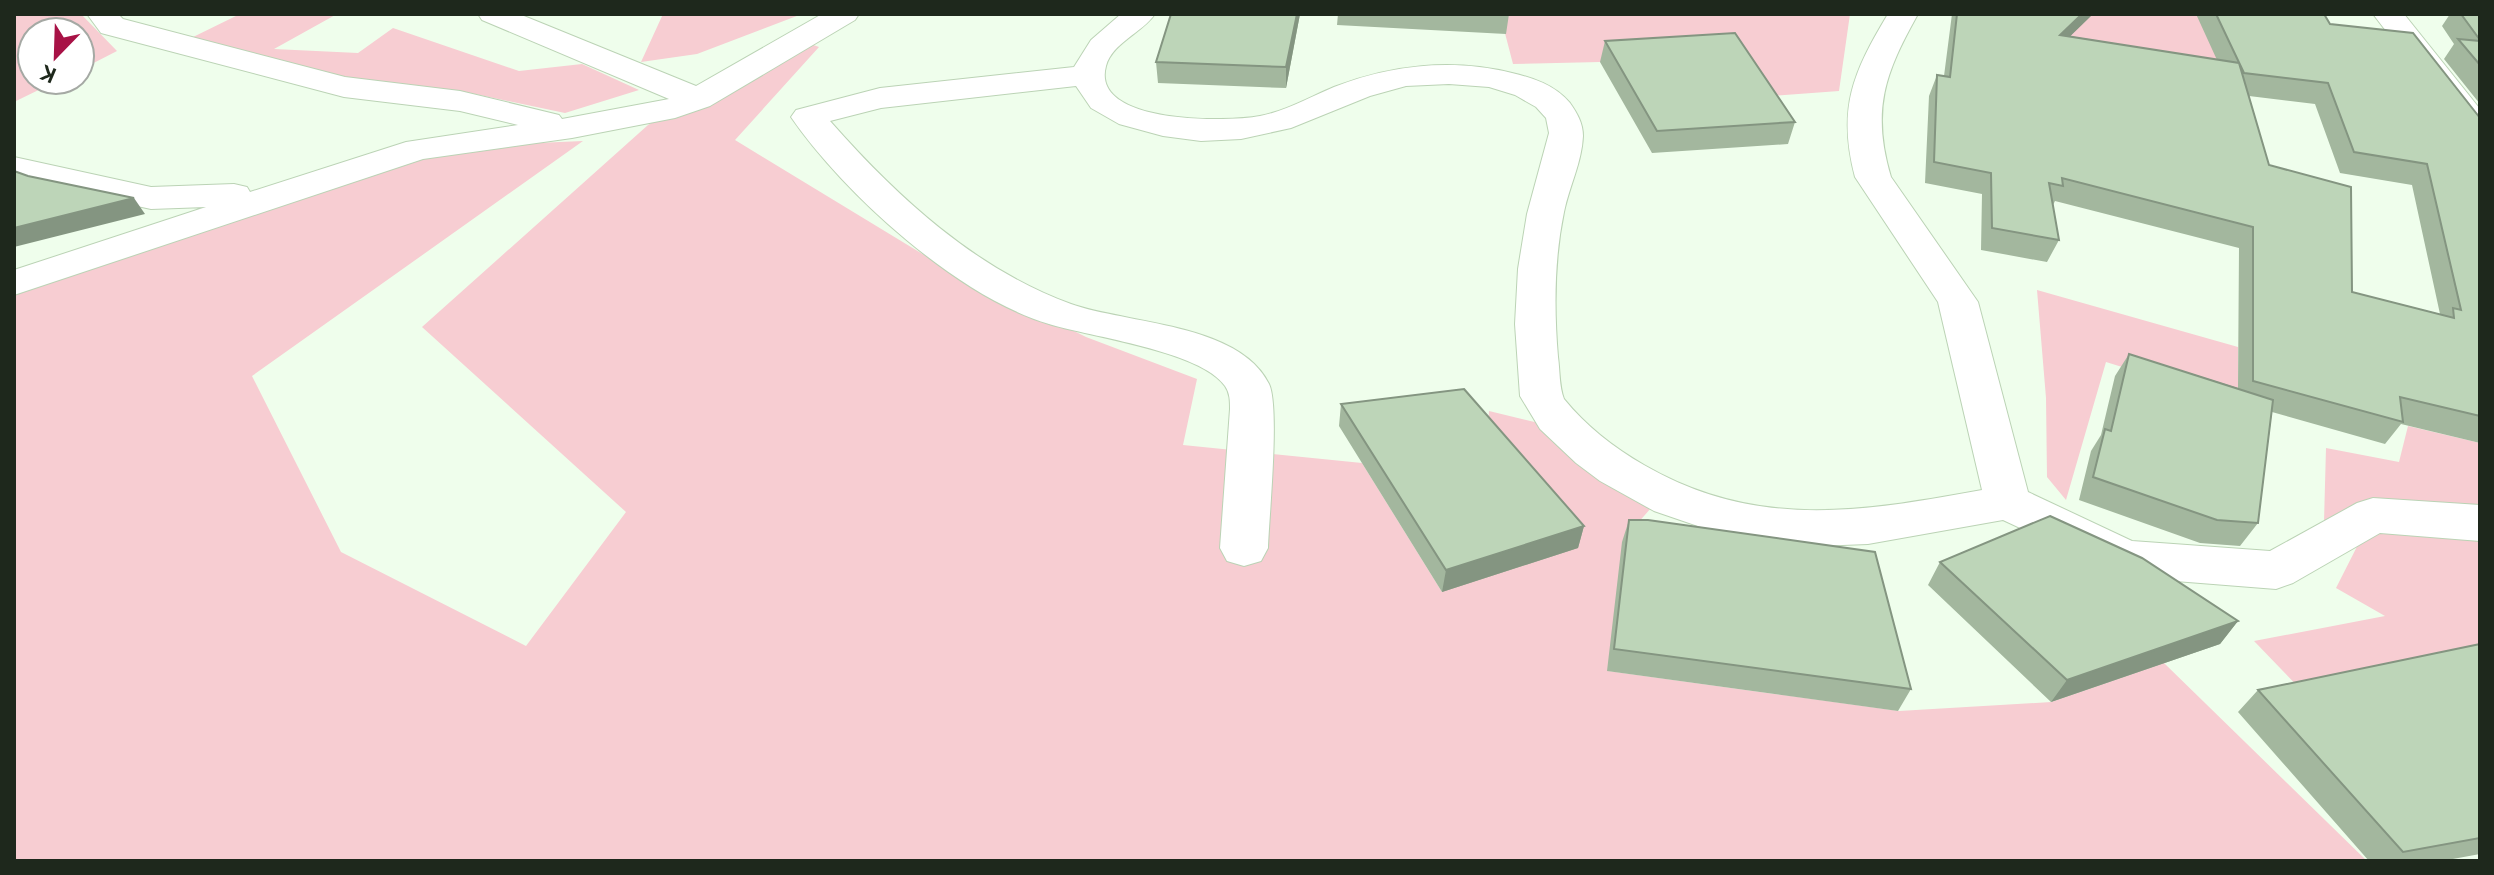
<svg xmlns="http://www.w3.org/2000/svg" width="2494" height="875" font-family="Ubuntu,sans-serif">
<rect width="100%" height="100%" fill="#effeec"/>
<path fill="#f7cdd2" d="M14,14H81L117,51L80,70V32H32V80H59L14,102Z
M240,14H337L274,49L358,53L393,28L519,71L582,64L639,90L565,113L475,94L350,82L189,39Z
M663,14H802L697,54L641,62Z
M1500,14H1850L1839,91L1757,97L1600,62L1513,64Z
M2093,14H2196L2277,86L2057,54V29Z
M791,37L819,47L735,140L934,261L1086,337L1197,379L1183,445L1362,463L1442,592L1487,443L1489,411L1564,429L1651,508L1623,540L1608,671L1899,711L2051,702L2164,663L2367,861H14V290L446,147L583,141L252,376L341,552L526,646L626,512L422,327L648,125Z
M2037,290L2238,347V403L2106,362L2066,500L2047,477L2046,398Z
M2408,426L2480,443V510L2324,522L2326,448L2399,462Z
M2373,515L2480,523V689L2308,697L2254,641L2385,616L2336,588Z"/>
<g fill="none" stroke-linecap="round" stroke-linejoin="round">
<g stroke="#bbd3b5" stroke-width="2">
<path id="minor" d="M87,14H118L123,19L345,77L460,91L559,115L562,119L669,99L482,20L478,14H519L696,86L822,14H859L855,20L710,106L675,118L572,138L423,159L14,295V270L206,207L151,209L14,179V157L151,187L234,184L247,187L250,192L406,142L518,125L460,111L344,97L101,33Z
M1121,14H1155C1142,33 1112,43 1106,66C1090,125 1229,122 1260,116C1286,111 1310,97 1334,87C1390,65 1452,58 1512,73C1533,78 1555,85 1570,103C1577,113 1583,123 1583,136C1582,162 1569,187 1564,212C1554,260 1554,309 1558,357C1560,371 1559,386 1564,399C1586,426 1614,448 1644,465C1756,530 1861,512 1982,490L1938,302L1855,177C1837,109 1853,72 1888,14H1918C1885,73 1871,110 1891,177L1978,302L2028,492L2132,541L2270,551L2357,503L2373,498L2480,505V541L2380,533L2293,583L2276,589L2125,577L2003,520L1868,544L1791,547L1730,537L1654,511L1600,481L1576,463L1540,429L1520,396L1515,324L1518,269L1527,214L1549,133L1546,118L1536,107L1515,95L1489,87L1449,84L1406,86L1370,96L1291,128L1241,139L1201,141L1163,136L1119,124L1091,108L1076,86L881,108L830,121C897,197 975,269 1071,304C1127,324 1239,323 1269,384C1280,407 1269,516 1268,548L1261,561L1244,566L1227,561L1220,548L1230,409C1230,401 1230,393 1225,386C1201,351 1091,337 1049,324C958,297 844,194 791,117L796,110L880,88L1074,67L1091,40Z
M2373,14H2404L2480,109V141L2468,138Z"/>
</g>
<use href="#minor" fill="#fff" fill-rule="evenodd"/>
</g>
<path fill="#a3b79e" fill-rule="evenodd" d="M1300,14L1286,88L1158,83L1156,62Z
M1338,14H1509L1506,34L1337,25Z
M1952,14H2093L2070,36L2217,60L2196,14H2324L2330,24L2480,118V443L2401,424L2385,444L2272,412L2258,523L2240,546L2200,543L2079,500L2091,451L2101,435L2115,376L2129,354L2238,388L2239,248L2055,201L2053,205L2059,240L2047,262L1981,250L1982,194L1925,183L1929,96L1937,75L1944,76ZM2249,96L2315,104L2340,173L2412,185L2440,314L2352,292L2269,165Z
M2450,14H2480V104L2444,59L2454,44L2442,26Z
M1605,41L1795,122L1788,144L1652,153L1600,62Z
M1341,404L1584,526L1578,548L1442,592L1339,426Z
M1629,520L1911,689L1898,711L1607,671L1622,542Z
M1940,562L2238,621L2220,644L2051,702L1928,585Z
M2480,644V854L2442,861H2369L2238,712L2258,690Z"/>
<path fill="#849581" d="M1297,14H1300L1286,88V67Z
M2082,14H2093L2051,55L2060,35Z
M134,198L145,214L14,247V228Z
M1584,526L1578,548L1442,592L1446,570Z
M2238,621L2220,644L2051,702L2067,680Z"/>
<path fill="#bdd5b8" stroke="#849581" stroke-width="2" d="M1171,14H1297L1286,67L1156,62Z
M1957,14H2082L2060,35L2239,63L2269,165L2351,187L2352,292L2454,318L2453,308L2461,310L2427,164L2354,152L2328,83L2244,73L2216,14H2324L2330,24L2413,33L2480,118V416L2400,397L2403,422L2253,381V227L2062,178L2063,186L2049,183L2059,240L1992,228L1991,173L1934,162L1937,75L1950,77Z
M2461,14H2480V40Z
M1735,33L1795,122L1657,131L1605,41Z
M2458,39L2480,41V65Z
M14,171L28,176L134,198L14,228Z
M2129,354L2273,400L2258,523L2217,520L2093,477L2105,429L2111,431Z
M1464,389L1584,526L1446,570L1341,404Z
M2050,516L2142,558L2238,621L2067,680L1940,562Z
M1629,520H1648L1875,552L1911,689L1614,649Z
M2480,644V838L2403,852L2258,690Z"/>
<rect width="2494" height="875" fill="none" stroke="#1e281c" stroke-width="32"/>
<g transform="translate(56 56) rotate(203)"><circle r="38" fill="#ffffff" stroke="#a5a9a4" stroke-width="2"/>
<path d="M0-6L14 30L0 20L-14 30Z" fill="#a81246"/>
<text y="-12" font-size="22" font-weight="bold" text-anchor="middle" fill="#1e281c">K</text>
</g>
</svg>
